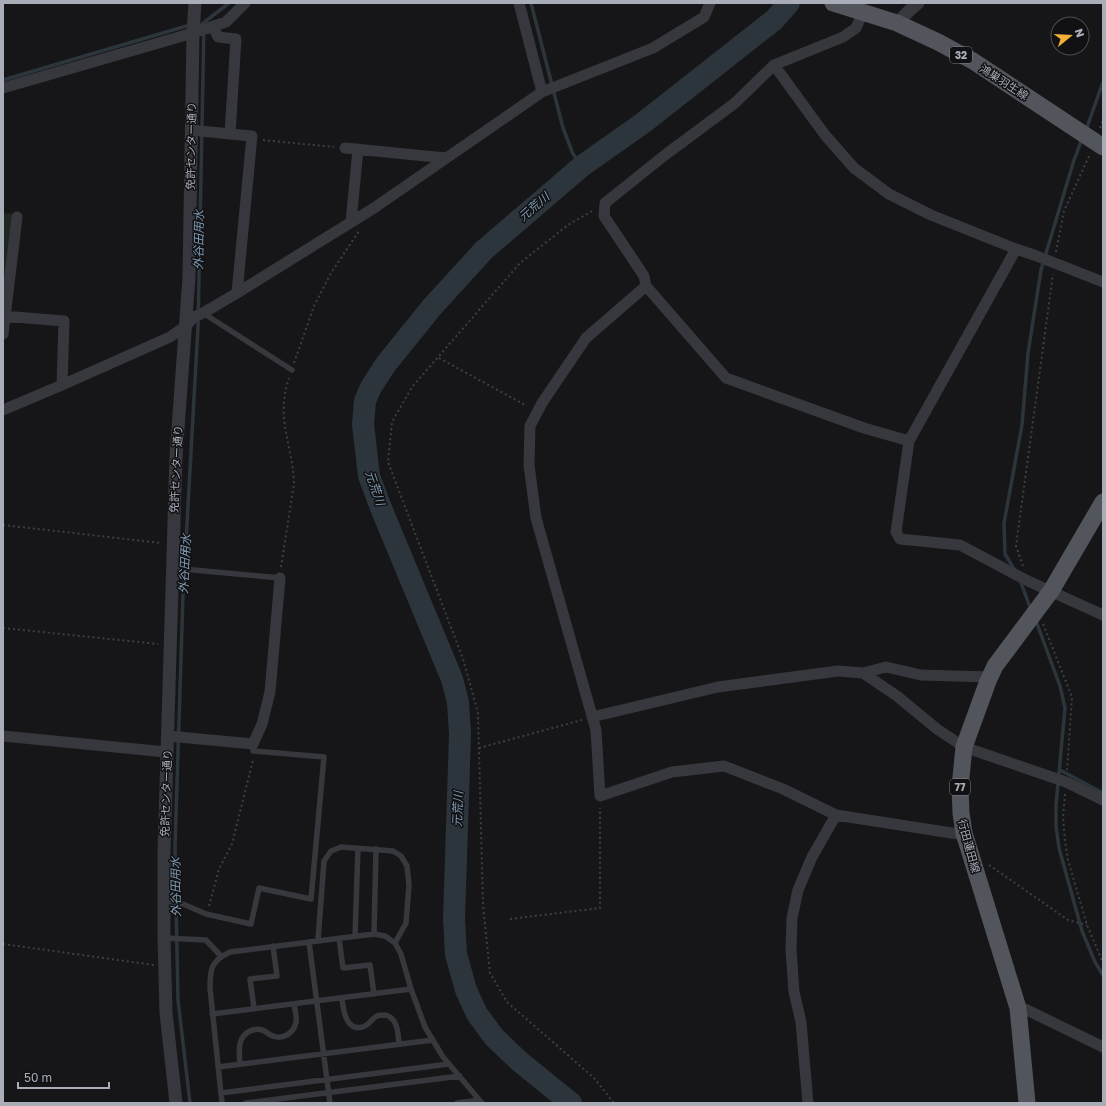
<svg xmlns="http://www.w3.org/2000/svg" width="1106" height="1106" font-family="'Golos Text','Noto Sans JP',sans-serif">
<rect width="100%" height="100%" fill="#161618"/>
<path fill="#1e261f" d="M3,213L17,214L3,316Z"/>
<g fill="none" stroke-linecap="round" stroke-linejoin="round">
<path stroke="#2c353c" stroke-width="3.5" d="M531,3L563,128L573,154L582,166
M202,24L229,3
M3,80L190,25
M1086,130L1103,82
M1014,569L1005,554L1004,523L1022,425L1028,353L1041,270L1074,160L1082,139
M1020,580L1031,610
M1036,621L1060,686L1065,708L1056,805V826L1059,848L1082,931L1095,962L1103,975
M1060,770L1103,793
M190,1103L178,1000L175,847L183,595L198,327L204,24"/>
<path stroke="#2c353c" stroke-width="22" d="M571,1103L519,1061L494,1037L477,1014L466,990L456,954L454,919L460,734L458,702L452,679L381,508L369,476L363,424L365,401L371,387L386,364L432,307L484,250L582,166L643,123L713,68L774,20L789,3"/>
<path stroke="#3d3f44" stroke-width="2" stroke-dasharray="2 3" stroke-linecap="butt" d="M1100,128L1103,119
M263,140L334,147
M592,211L568,225L520,263L412,387L392,422L388,462L463,659L478,713L483,905L490,973L507,1002L594,1078L614,1103
M1056,252L1064,211L1090,154
M439,358L527,406
M294,363L314,306L331,273L359,231
M3,525L161,543
M1023,566L1016,546L1053,274
M281,567L294,484C293,445 275,419 289,378
M1043,624L1072,697L1067,770
M3,628L158,644
M479,748L582,720
M1065,794L1063,817L1065,841L1068,860L1087,925L1103,963
M989,865L1068,920L1087,925
M209,906L219,869L232,844L253,760
M510,919L600,908V808
M3,944L154,965"/>
<path stroke="#37383d" stroke-width="5.5" d="M203,313L292,370
M172,568L280,578
M165,904H183L206,914L251,924L259,888L311,899L324,757L253,751V744
M374,934L376,849
M355,936L358,848
M164,938L206,940L221,956
M339,938L343,968L370,965L374,994
M318,940L324,861L331,851L341,847L393,851L401,856L407,866L409,885L406,923L395,943
M309,942L330,1103
M342,998C343,1009 346,1034 365,1026C370,1024 372,1018 377,1016C379,1015 383,1015 386,1015C398,1019 398,1033 399,1044
M254,1008L250,979L277,976L273,946
M212,1014L411,989
M240,1063C239,1051 237,1037 250,1031C254,1029 258,1029 262,1030C266,1031 269,1035 273,1036C283,1040 294,1033 296,1022C297,1017 295,1009 294,1004
M218,1067L433,1040
M221,1093L449,1064
M222,1103L210,988C210,969 211,961 230,952L374,934L385,936L395,943L401,954L411,989L425,1027L443,1057L482,1103
M246,1103L460,1076
M457,1103L479,1100V1102"/>
<path stroke="#37383d" stroke-width="11" d="M519,3L542,92
M863,12L856,28L843,37L774,65L735,103L665,155L605,203L604,216L644,276L646,286L726,378L864,428L909,441
M213,26L218,37L236,39L230,134L252,136L237,293
M774,65L825,135L854,168L889,194L931,215L1016,249L1034,255L1103,282
M3,88L193,33L226,22L245,3
M191,130L230,134
M345,148L446,158
M351,222L358,149
M1016,249L909,441L896,532L900,539L960,545L1028,581L1103,615
M646,286L586,338L542,403L530,426L529,465L536,518L596,730L600,796L672,772L724,766L783,789L836,815L958,834L964,833
M3,316L64,321L62,385
M3,334L17,217
M3,410L62,385L170,337L187,325L194,317L203,313L237,293L374,208L542,92L653,48L704,17L710,3
M863,673L886,667L921,675L989,677
M592,717L718,687L838,671L863,673L897,696L937,729L964,747L1066,782L1103,800
M3,736L166,752
M168,736L253,744L262,724L270,692L280,578
M1018,1008L1025,1009L1103,1047
M808,1103L801,1022L794,992L791,949L792,918L798,890L812,857L836,815"/>
<path stroke="#37383d" stroke-width="13" d="M897,23L912,8L918,3
M176,1103L166,1013L164,938V853L176,456L189,277L193,33L195,3"/>
<path stroke="#53555c" stroke-width="17" d="M833,3L897,23L938,42L973,61L1103,147
M1027,1103L1018,1008L964,833L961,813L960,787L964,747L988,681L995,666L1051,591L1103,502"/>
</g>
<g text-anchor="middle" stroke-width="3" stroke-linejoin="round" paint-order="stroke">
<g fill="#111113" stroke="#7b7e86" stroke-width="1">
<rect x="950" y="47" width="22" height="16" rx="3"/>
<rect x="950" y="779" width="20" height="16" rx="3"/>
</g>
<g font-size="10" font-weight="bold" fill="#a8adb8">
<text x="961" y="59">32</text>
<text x="960" y="791">77</text>
</g>
<g font-size="11" fill="#a8adb8" stroke="#111113">
<text transform="translate(1004 82) rotate(33)" y="4">鴻巣羽生線</text>
<text transform="translate(191 146) rotate(-89)" y="4">免許センター通り</text>
<text transform="translate(176 469) rotate(-87)" y="4">免許センター通り</text>
<text transform="translate(166 793) rotate(-88)" y="4">免許センター通り</text>
<text transform="translate(969 846) rotate(75)" y="4">行田蓮田線</text>
</g>
<g font-size="12" font-style="italic" fill="#7f9bb3" stroke="#111113">
<text transform="translate(534 207) rotate(-41)" y="4">元荒川</text>
<text transform="translate(199 240) rotate(-89)" y="4">外谷田用水</text>
<text transform="translate(375 488) rotate(71)" y="4">元荒川</text>
<text transform="translate(185 564) rotate(-87)" y="4">外谷田用水</text>
<text transform="translate(458 809) rotate(-88)" y="4">元荒川</text>
<text transform="translate(176 887) rotate(-91)" y="4">外谷田用水</text>
</g>
</g>
<rect width="1106" height="1106" fill="none" stroke="#a8adb8" stroke-width="8"/>
<g transform="translate(1070 36) rotate(72)"><circle r="19" fill="#111113" stroke="#4d4f55"/>
<path d="M0-3L7 15L0 10L-7 15Z" fill="#f2b134"/>
<text y="-6" font-size="11" font-weight="bold" text-anchor="middle" fill="#a8adb8">N</text>
</g>
<path d="M18 1082v6h91v-6" fill="none" stroke="#a8adb8" stroke-width="2"/>
<text x="24" y="1082" font-size="12" fill="#a8adb8" stroke="#111113" stroke-width="3" paint-order="stroke">50 m</text>
</svg>
